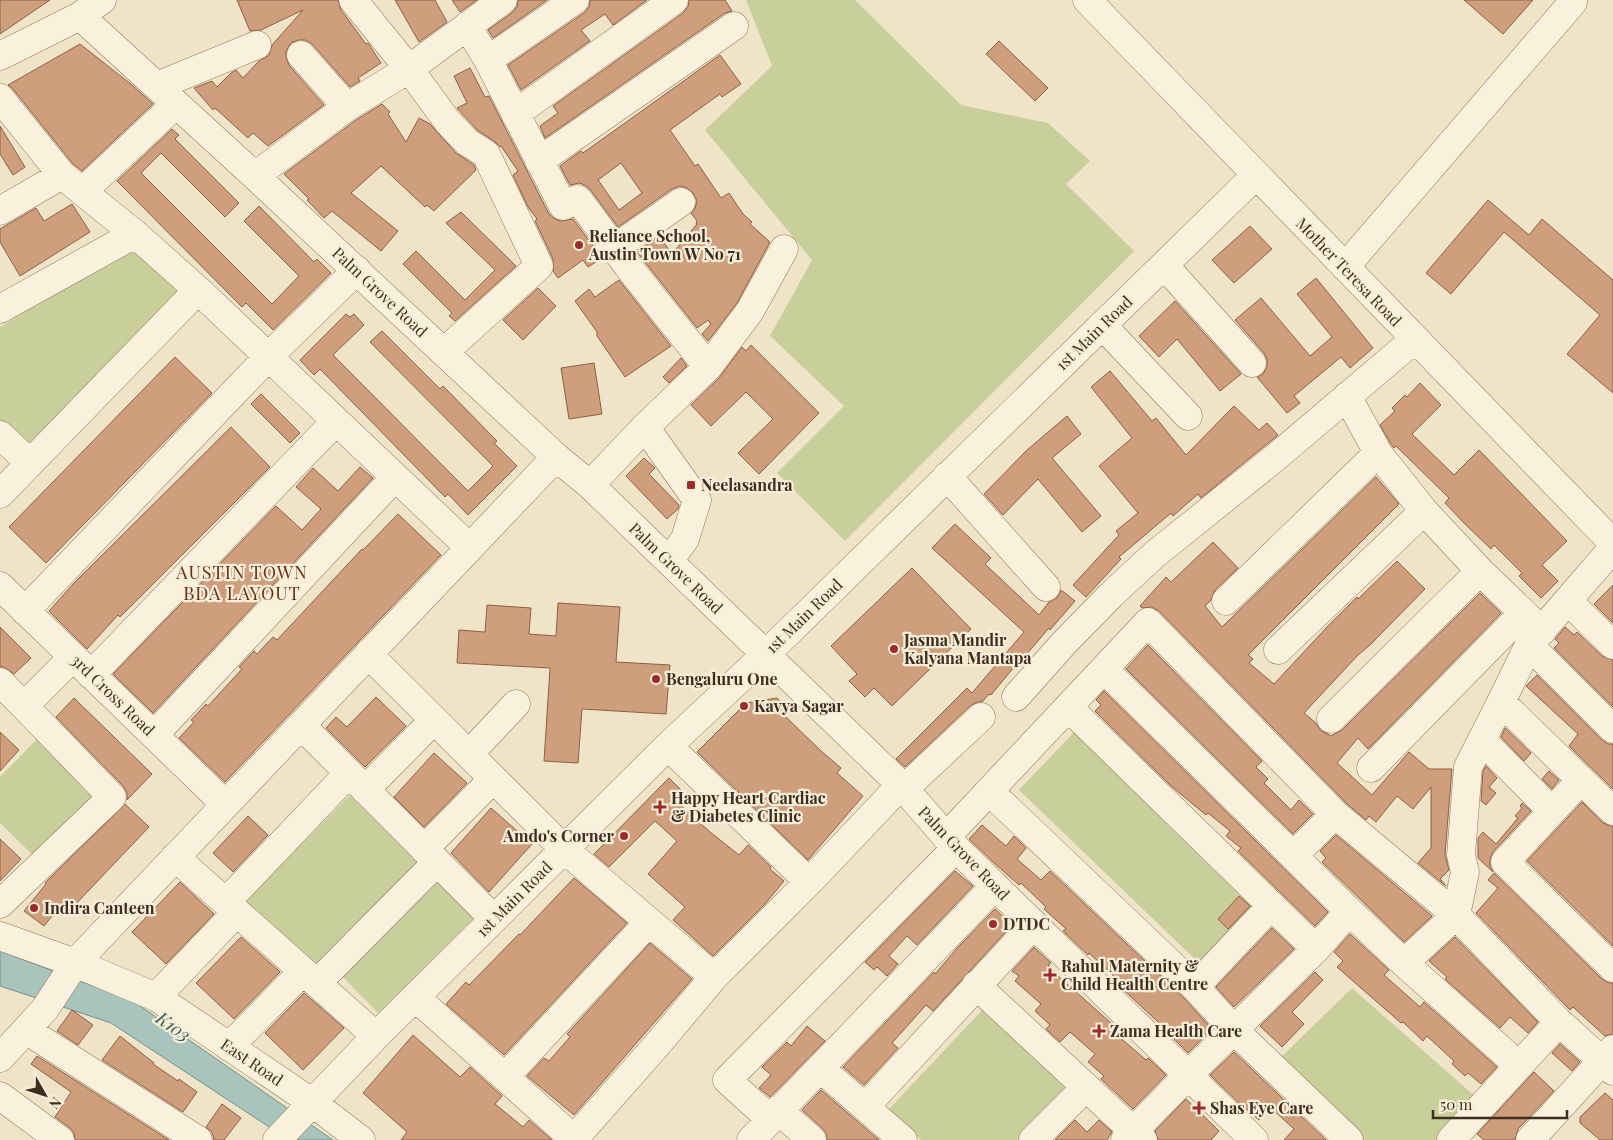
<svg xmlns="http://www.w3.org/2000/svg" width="1613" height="1140" font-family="'Playfair Display',serif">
<rect width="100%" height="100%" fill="#f0e4c8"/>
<path fill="#c9cf9b" d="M746,0H855L961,105L1048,123L1090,161L1066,184L1134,251L845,541L777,473L844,406L770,336L812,260L705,130L772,66Z
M133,246L185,294L32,450L0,421V327Z
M1079,727L1263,905L1203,967L1019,790Z
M39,737L101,797L39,861L0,823V777Z
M350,795L424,869L328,965L307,963L244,902Z
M439,881L475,917L378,1013L342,976Z
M1352,988L1477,1098L1440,1140H1359L1275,1063Z
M983,1009L1068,1090L1021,1140H921L889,1109Z"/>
<path fill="#a9c4bc" stroke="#6f938a" d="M0,951L133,1001L333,1140H289L111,1023L0,986Z"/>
<path fill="#cf9f7d" stroke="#8d5f41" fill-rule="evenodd" d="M0,0H50L0,34Z
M237,0H338L341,10L366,44L368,43L370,46L381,63L358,78L360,81L350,87L312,44L305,40H298L291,43L286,51V58L289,65L324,105L268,146L253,133L248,138L215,108L213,110L194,88L212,81L217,87L231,73L236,70L243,78L258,62L269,55L272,45L303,10L261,30L250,31Z
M395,0H435L447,22L419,42Z
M452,0H477L460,12Z
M518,0H547L493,38L488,30L513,12L517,7Z
M590,0H647L613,25L605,14L581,30L590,41L521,90L508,65L584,13L589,7Z
M689,0H725L732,11L725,13L545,138L540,126L558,113L553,106L683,13L688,7Z
M1464,0H1533L1503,34Z
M999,41L1048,88L1035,101L986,54Z
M80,44L132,85L153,104L82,171L73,164L12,88L8,85Z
M720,55L741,84L722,97L720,94L670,130L695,166L698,164L721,198L729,193L743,214L752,222L750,224L770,242L737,303L708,341L702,334L711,324L708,320L697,328L637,252L659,236L672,254L697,224L696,223L697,221L691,213L695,208L697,201L693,193L687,188L680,186L672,189L618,227L590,189L585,185L579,183L570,185L560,166L581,151L583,153ZM621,163L642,193L619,210L598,180Z
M470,68L485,97L489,96L549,214L555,219L561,221L573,219L602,258L588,267L583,260L558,278L553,271V259L535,221L537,219L528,207L513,175L518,171L501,146L500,147L494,141L477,130L457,108L467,103L454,76Z
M382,104L390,112L388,114L406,142L419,118L430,124L456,153L474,165L476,170L434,211L427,205L425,207L381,166L351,193L398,231L381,251L332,211L324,218L307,200L309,199L284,174L356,120Z
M0,126L25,167L13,175L0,154Z
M172,129L179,135L175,139L239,203L225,217L161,153L141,173L272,304L299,276L244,221L259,206L314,262L317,259L331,273L273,330L246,303L242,307L117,181Z
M1488,200L1529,235L1542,219L1613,280V393L1567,354L1600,315L1504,232L1451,294L1426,273Z
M72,204L90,232L20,276L0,242V229L36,208L44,221Z
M461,212L516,266L455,321L449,316L452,313L403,264L416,251L465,300L495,270L446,223Z
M1250,226L1272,249L1234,283L1212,260Z
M1316,278L1373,348L1350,368L1341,357L1294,396L1300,403L1287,413L1257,377L1263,374L1267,367V359L1264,353L1235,320L1261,298L1310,356L1332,337L1297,294Z
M619,280L671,346L625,377L597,336V332L575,301L589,289L595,297Z
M538,288L556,306L523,340L503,320Z
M1175,301L1241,374L1220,391L1177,339L1159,357L1139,336Z
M346,314L350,317L354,314L364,325L333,355L468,491L493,466L370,342L382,331L440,389L443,386L497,441L494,443L517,466L468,515L448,494L445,497L320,369L314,375L300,360Z
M751,345L819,413L759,474L738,453L773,419L746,392L711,426L691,405L719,378L742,347L746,351Z
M175,357L212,393L46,563L9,527Z
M681,358L687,366L669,383L663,377Z
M594,363L602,414L569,419L561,368Z
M1110,371L1152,421L1156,418L1186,455L1234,406L1259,430L1267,423L1278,435L1201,498L1198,494L1173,516L1171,513L1119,557L1121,559L1086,597L1073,585L1119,535L1116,531L1138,513L1099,466L1132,438L1091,387Z
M1420,383L1441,405L1412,434L1454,475L1479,450L1567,541L1542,565L1558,581L1541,598L1519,576L1522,573L1494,545L1491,549L1465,524L1445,503L1449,498L1396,446L1394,448L1391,444L1380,425L1395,411L1392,408L1405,395L1407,397Z
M261,394L300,433L290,443L251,404Z
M1067,416L1081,434L1052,458L1101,516L1082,532L1038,479L1003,515L984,494L1027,450Z
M231,427L270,467L120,617L118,615L87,649L49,611L74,583Z
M644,458L655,468L649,474L679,505L678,509L667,519L626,476Z
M360,467L373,478L153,713L113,674L276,506L302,530L321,509L296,487L313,468L338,491Z
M1376,477L1399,504L1248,655L1253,659L1249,663L1274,684L1328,626L1357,597L1358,599L1397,561L1425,589L1370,645L1358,655L1304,713L1316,723L1320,730L1331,736L1342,730L1480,593L1501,613L1368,749L1358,738L1337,763L1372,795L1409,752L1429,769H1452L1445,854L1449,870L1440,879L1446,886L1418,863L1431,848V787L1413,809L1397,796L1376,822L1369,816L1366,820L1346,803L1159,611L1152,607L1142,608L1140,606L1166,577L1171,582L1213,542L1238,568L1215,590L1211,600L1205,606L1222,627Z
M398,514L441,555L225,782L179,738L194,722L191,720L206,704L208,706L242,669L239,667L254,651L257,654L273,637L277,640L362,549L363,550Z
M955,524L991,558L985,564L1039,615L1049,602L1057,598L1061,590L1075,601L1050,630L1049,628L1025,656L1024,655L991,695L989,694L982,702H977L970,706L905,767L896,759L967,688L972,693L1024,632L932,548Z
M912,568L971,629L892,706L874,688L865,697L849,681L857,674L831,646Z
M1613,585V623L1594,604Z
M558,603L620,607L616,662L670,665L666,714L582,709L578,763L544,761L550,668L457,663L459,630L485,632L487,605L531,608L529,634L556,636Z
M0,627L31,658L14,674L4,667H0Z
M1565,627L1574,635L1577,632L1602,656L1613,660V707L1554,648L1559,643L1555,639Z
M1148,645L1262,761L1256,767L1268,779L1264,783L1291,810L1299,800L1313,814L1293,834L1126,669Z
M1537,675L1602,740L1608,744H1613V789L1569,746L1578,734L1526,686Z
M1104,691L1328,912L1315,926L1238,851L1241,848L1226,836L1230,831L1208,813L1206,815L1171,786L1095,711L1101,705L1096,700Z
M376,697L406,726L365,767L326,728L336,717L347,727Z
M74,698L152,774L127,800V793L123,786L56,717Z
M777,698L790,711L785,716L821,751L841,768L837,773L863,796L808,860L697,752L746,703Z
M1505,728L1531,753L1524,761L1501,737Z
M0,732L19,750L0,771Z
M434,753L467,783L424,827L394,797Z
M1486,766L1497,778L1489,787L1496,793L1486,805L1481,801L1483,771Z
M1549,771L1559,780L1552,789L1542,779Z
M669,778L683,792L675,800L710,832L739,855L748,845L771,867L770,869L784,881L765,904L713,956L673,920L685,907L648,874L677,841L655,821L609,867L594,854Z
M1582,802L1602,822L1609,826H1613V946L1527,861Z
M1522,803L1531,811L1493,852L1490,859V866L1493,872L1478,858V838L1483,832L1496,844L1518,818L1515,816L1522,808L1520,806Z
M125,804L149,827L72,908L64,901L44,926L24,911L46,884L45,883Z
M491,808L532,844L489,892L451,853Z
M248,816L268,835L233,872L213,853Z
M982,825L1006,846L1014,836L1026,848L1017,859L1041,880L1050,871L1184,998L1212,1029L1188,1053L1174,1039L1175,1038L1111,978L1113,975L1089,953L1088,955L1063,931L1066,929L1044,909L1046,907L1021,883L1019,885L994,863L969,839Z
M1336,835L1432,916L1404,942L1322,862L1326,858L1320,851Z
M0,839L21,859L0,881Z
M955,871L973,886L917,945L907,936L889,956L898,964L887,976L877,967L874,970L865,962Z
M1494,873L1602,979L1609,983H1613V1034L1605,1036L1573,1007L1570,1010L1476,913L1498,888L1488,880Z
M574,878L627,923L504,1055L446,1004L466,982L469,985L519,934L520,935Z
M180,882L214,914L166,964L132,932Z
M1239,896L1250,906L1228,929L1218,919Z
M995,909L1012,925L933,1011L926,1005L892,1043L898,1048L864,1085L843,1067L934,972L935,974L959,946Z
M1272,928L1294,949L1234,1007L1216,987Z
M1350,934L1389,970L1384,975L1420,1007L1424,1002L1497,1067L1481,1084L1468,1073L1465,1076L1452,1064L1454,1061L1427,1036L1423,1041L1403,1022L1401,1023L1337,967L1343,961L1334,952Z
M241,937L280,972L234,1019L196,983Z
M1455,937L1538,1022L1528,1033L1510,1017L1500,1028L1445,979L1447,977L1429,961Z
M650,943L692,979L574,1115L527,1076L544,1058L549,1061L570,1037L567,1034Z
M1034,947L1051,963L1048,965L1057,975L1120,1031L1117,1035L1146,1060L1148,1058L1166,1075L1133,1109L1101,1079L1104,1076L1088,1062L1095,1054L1070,1032L1060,1042L1046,1029L1050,1025L1035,1011L1041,1004L1015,981L1019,976L1012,971Z
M1315,972L1323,980L1292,1012L1304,1024L1282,1047L1260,1026Z
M304,993L344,1028L303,1070L265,1033Z
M72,1010L93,1025L78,1045L57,1031Z
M807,1026L825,1041L770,1097L759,1088L771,1075L762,1067L787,1042L791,1046Z
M413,1035L460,1077L470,1067L502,1096L495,1104L523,1127L529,1120L552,1140H401L407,1132L363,1093Z
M120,1036L154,1063L153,1064L178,1081L179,1079L197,1092L183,1112L102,1060Z
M1560,1044L1580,1062L1572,1071L1552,1053Z
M1234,1052L1326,1140H1284L1294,1129L1270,1107L1259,1120L1244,1107V1108L1210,1075Z
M37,1056L169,1140H77L75,1139L74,1133L70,1128L55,1117L71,1092L31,1064Z
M1534,1072L1554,1091L1518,1129L1515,1140H1484L1477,1134Z
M821,1090L879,1140H827V1135L823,1129L802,1110Z
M1605,1093L1613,1100V1140H1600L1580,1123V1117Z
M1186,1099L1219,1131L1211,1140H1158L1155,1131Z
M222,1104L241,1118L224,1140H214L212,1132L206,1127Z
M1075,1120L1087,1132L1099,1120L1112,1132L1107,1140H1055Z"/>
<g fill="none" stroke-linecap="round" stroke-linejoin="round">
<g stroke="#8d765c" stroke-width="29">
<path id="minor" d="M353,0L409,69L448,122L467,142L486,154L539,266L444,352
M1087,0L1613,543
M80,16L255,176L556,457L590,485L901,785L956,848L1254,1140
M467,26L488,60L563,206L578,199L627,265L708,367
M301,55L347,107
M0,56L80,16L102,0
M488,60L575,0
M157,86L257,45
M0,98L62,175L135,234L198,290L469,547
M515,114L674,0
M539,161L734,26
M255,176L347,107L409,69L503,0
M83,191L176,104
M0,211L62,175
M615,248L681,202
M1164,265L1252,363
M1345,267L1573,2V0
M0,309L135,234
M1102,325L1188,416
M1347,396L1378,453
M645,427L697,500L685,539L669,561
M0,435L30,463
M947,476L1046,587
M590,485L645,427L708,367L750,311L784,249
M0,494L198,290
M0,586L225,804
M1226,601L1378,453L1424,511L1480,571L1542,631
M1568,601L1613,645
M25,611L268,357L357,270
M1529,645L1613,729
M1278,650L1424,511
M368,654L564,849L714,977
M1104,669L1349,911L1404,963L1518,1065
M91,675L336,421
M0,682L24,706L73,657
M1016,697L1064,643L1111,595L1154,555L1270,462L1415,339
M1501,702L1613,811
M1068,707L1316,949
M1331,719L1480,571
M301,725L494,919
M154,735L395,477
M1482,740L1552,811
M668,746L809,882
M469,754L516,704
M1371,768L1523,613
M1581,780L1505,862L1613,968
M904,789L981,717
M365,790L434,720
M989,791L1195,987L1234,1030L1349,1140
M946,837L1148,622L1335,814L1456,915L1559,1022L1613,1071
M424,849L493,779
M1293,856L1335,814
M175,857L376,1036
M226,902L349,773
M0,904L112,797L24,706
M0,936L75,963L156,997L313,1103L361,1140
M1404,963L1456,915L1465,872L1461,855L1468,767L1501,702L1529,645L1613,548
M317,983L437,862
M976,985L1143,1140
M1195,987L1271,906
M156,997L237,912
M415,997L574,1139
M26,1030L198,1140
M229,1047L303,971
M0,1058L45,1009L75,963L556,457
M820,1068L903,1140
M505,1077L649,922
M0,1096L60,1140
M865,1107L1034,924
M778,1110L812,1140
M770,1119L727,1080L956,848
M277,1140L376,1036L668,746L765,655L1256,175
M573,1140L656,1046L714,977L809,882L901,785
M751,1140L995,886
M1033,1140L1086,1087
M1125,1140L1188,1075L1316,949L1349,911
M1451,1140L1559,1022
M1530,1140L1613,1049"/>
</g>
<use href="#minor" stroke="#faf1dc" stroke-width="28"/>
</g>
<g fill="#9e2a2b" stroke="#f7eed8" stroke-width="2">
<circle cx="579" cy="245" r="5"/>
<rect x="686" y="480" width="10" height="10" rx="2.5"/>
<circle cx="894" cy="649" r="5"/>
<circle cx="656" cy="679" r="5"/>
<circle cx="744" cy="706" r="5"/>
<path d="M657.5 799.5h5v5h5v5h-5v5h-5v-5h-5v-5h5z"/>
<circle cx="624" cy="836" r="5"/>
<circle cx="34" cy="908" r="5"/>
<circle cx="993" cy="924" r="5"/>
<path d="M1047.5 967.5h5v5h5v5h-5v5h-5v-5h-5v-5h5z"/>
<path d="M1096.5 1023.5h5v5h5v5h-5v5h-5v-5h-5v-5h5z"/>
<path d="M1196.5 1100.5h5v5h5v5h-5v5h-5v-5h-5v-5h5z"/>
</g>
<g text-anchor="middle" stroke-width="4.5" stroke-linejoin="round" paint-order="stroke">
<g font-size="16" font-weight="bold" fill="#3d2e20" stroke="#f7eed8" text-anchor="start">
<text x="589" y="242">Reliance School,<tspan x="589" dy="18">Austin Town W No 71</tspan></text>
<text x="701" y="491">Neelasandra</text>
<text x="904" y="646">Jasma Mandir<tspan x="904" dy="18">Kalyana Mantapa</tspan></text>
<text x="666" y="685">Bengaluru One</text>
<text x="754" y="712">Kavya Sagar</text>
<text x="671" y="804">Happy Heart Cardiac<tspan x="671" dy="18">&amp; Diabetes Clinic</tspan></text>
<text x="614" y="842" text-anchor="end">Amdo's Corner</text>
<text x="44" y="914">Indira Canteen</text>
<text x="1003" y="930">DTDC</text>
<text x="1061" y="972">Rahul Maternity &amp;<tspan x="1061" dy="18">Child Health Centre</tspan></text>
<text x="1110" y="1037">Zama Health Care</text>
<text x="1210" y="1114">Shas Eye Care</text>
</g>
<g font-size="16" fill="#3d2e20" stroke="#f7eed8">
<text transform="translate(1349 272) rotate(46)" y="6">Mother Teresa Road</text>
<text transform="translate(380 292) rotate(43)" y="6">Palm Grove Road</text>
<text transform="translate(1094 333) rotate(-44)" y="6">1st Main Road</text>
<text transform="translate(676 568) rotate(44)" y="6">Palm Grove Road</text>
<text transform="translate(804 616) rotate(-44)" y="6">1st Main Road</text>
<text transform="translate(113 695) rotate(44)" y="6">3rd Cross Road</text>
<text transform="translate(964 853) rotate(46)" y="6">Palm Grove Road</text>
<text transform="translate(514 899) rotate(-45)" y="6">1st Main Road</text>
<text transform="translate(252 1062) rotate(34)" y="6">East Road</text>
</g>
<g font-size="18" letter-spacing="1" fill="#6b2e1e" stroke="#f7eed8">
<text x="242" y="579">AUSTIN TOWN<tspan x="242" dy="21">BDA LAYOUT</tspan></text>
</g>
<g font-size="18" font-style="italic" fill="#2f5d5a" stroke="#f7eed8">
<text transform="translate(173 1027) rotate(35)" y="6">K103</text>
</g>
</g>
<g transform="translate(45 1095) rotate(129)" stroke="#f7eed8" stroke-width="4" paint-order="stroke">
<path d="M0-4L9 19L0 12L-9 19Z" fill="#3d2e20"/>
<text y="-8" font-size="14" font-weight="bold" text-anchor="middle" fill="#3d2e20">N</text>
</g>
<path d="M1433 1110v8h134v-8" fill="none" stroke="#3d2e20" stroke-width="2.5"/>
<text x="1440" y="1110" font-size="15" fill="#3d2e20" stroke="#f7eed8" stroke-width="4" paint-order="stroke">50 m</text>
</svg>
